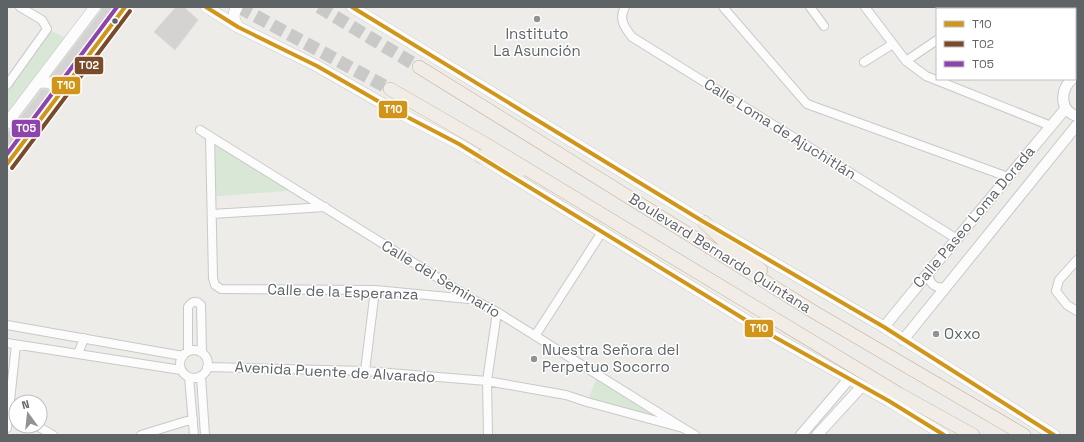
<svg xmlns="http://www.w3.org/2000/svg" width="1084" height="442" font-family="'Space Grotesk',sans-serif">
<rect width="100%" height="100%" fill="#edece9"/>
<path fill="#d9e8d6" d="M102,7H119L7,154V132Z
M47,29L70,40L7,123V85Z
M210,136L298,190L210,197Z
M598,374L683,428L587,402Z"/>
<path fill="#d4d3d2" stroke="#dcdbd8" d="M102,7H116L60,82L51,76L101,11Z
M176,7H184L198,20L175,50L154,32Z
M42,89L48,90L50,96L7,152V133L13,127Z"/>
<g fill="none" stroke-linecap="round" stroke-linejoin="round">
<path stroke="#c9cac8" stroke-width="13" stroke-dasharray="13 6" stroke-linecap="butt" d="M239,7L390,89
M319,7L419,67"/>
<g stroke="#c8c9c8" stroke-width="10">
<path id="minor" d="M625,7C618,19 625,28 632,37L957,239
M723,7L807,104L1008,177
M810,7L824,26
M865,7L906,61L926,76L1051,126
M906,61L937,40
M864,62L893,44
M7,85L47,29L42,20L20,7
M200,130L472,299L497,312L683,428
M210,136L213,278L215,285L221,289L375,290L469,299
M212,214L325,207
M1077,260L1059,280L1056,291L1067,305L1077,311
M929,272C928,283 935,289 945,287
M7,325L183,356
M535,336L602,232
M7,343L181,370
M180 364a14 14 0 1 1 28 0a14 14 0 1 1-28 0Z
M188,351V307C192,301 196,300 201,305L202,353
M78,354L84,338
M207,367L365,371L487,381L566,395L587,402L683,428L695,435
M365,371L375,290
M201,376L205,435
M189,377L194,435
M37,426L53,435
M7,428L16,345
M141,435L193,419
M488,435L487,381L497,312"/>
</g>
<g stroke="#c8c9c8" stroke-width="12">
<path id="tertiary" d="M1015,7L1017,9
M1072,79C1060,90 1059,111 1077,116
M884,327L929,272L1066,108
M903,340L1077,125
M801,435L849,379
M817,435L862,386"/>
</g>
<g stroke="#c7c9c8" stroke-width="12">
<path id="secondary" d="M206,7L238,27L317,66L390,108L459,144L762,330L889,401L944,435
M237,7C232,15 234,20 238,27
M352,7L704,222L884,327L1054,435
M38,82C52,82 54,82 57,96
M7,123L95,7
M7,164L125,7"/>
</g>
<g stroke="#c3b199" stroke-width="14">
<path id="trunk" d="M419,67L814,312L1024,435
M390,89L487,145L899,394L973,435
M480,156L519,172
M704,222L728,245L761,270"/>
</g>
<use href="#minor" stroke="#fcfcfc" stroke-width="8"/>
<use href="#tertiary" stroke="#fcfcfc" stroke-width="10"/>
<use href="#secondary" stroke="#fcfcfc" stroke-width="11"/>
<use href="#trunk" stroke="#f1ede6" stroke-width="13"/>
<g stroke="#fff" stroke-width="7">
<path id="bus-1" d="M206,7L238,27L317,66L390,108L459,144L762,330L889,401L944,435
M352,7L704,222L884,327L1054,435
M7,164L125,7"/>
</g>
<g stroke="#fff" stroke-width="7">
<path id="bus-2" d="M12,168L130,11"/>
</g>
<g stroke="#fff" stroke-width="7">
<path id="bus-3" d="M7,154L117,7"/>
</g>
<use href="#bus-1" stroke="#d1951a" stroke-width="4"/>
<use href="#bus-2" stroke="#7a4b2a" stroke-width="4"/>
<use href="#bus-3" stroke="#8e44ad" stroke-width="4"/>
</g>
<g fill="#909394" stroke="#fff" stroke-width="1.5">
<circle cx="537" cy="19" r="4"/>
<circle cx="936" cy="334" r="4"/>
<circle cx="534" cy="359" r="4"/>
</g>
<circle fill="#5e6366" stroke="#fff" stroke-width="1.5" cx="115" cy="21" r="3.5"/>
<g text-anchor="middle" stroke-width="3" stroke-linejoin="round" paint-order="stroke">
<g font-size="15" fill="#5e6366" stroke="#fff" text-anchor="start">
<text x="537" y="39" text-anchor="middle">Instituto<tspan x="537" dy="17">La Asunción</tspan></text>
<text x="944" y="339">Oxxo</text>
<text x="542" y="355">Nuestra Señora del<tspan x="542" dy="17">Perpetuo Socorro</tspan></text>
</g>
<g font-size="15" fill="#5e6366" stroke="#fff">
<text transform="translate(780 129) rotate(32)" y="5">Calle Loma de Ajuchitlán</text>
<text transform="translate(974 217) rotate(-50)" y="5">Calle Paseo Loma Dorada</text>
<text transform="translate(720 253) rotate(32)" y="5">Boulevard Bernardo Quintana</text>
<text transform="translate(441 279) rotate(31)" y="5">Calle del Seminario</text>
<text transform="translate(343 292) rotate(2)" y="5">Calle de la Esperanza</text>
<text transform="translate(335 372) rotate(3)" y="5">Avenida Puente de Alvarado</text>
</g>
</g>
<g stroke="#fff" stroke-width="1.5">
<rect x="74" y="56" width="30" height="19" rx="4" fill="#7a4b2a"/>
<rect x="51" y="76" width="30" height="19" rx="4" fill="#d1951a"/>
<rect x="378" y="100" width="30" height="19" rx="4" fill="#d1951a"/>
<rect x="11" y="119" width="30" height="19" rx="4" fill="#8e44ad"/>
<rect x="744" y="319" width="30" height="19" rx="4" fill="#d1951a"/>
</g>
<g font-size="11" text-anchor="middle" font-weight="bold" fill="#fff">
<text x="89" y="69">T02</text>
<text x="66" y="89">T10</text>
<text x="393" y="113">T10</text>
<text x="26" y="132">T05</text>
<text x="759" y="332">T10</text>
</g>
<rect width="1084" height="442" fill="none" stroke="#5e6366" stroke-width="16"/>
<rect x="936" y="8" width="140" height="72" fill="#ffffff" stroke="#bfc1c2"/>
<rect x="944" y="21" width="20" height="6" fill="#d1951a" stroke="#bfc1c2"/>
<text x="972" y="28" font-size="12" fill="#5e6366">T10</text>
<rect x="944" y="41" width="20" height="6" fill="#7a4b2a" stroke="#bfc1c2"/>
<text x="972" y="48" font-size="12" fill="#5e6366">T02</text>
<rect x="944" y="61" width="20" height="6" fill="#8e44ad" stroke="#bfc1c2"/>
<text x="972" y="68" font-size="12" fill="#5e6366">T05</text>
<g transform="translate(28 414) rotate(345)"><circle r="19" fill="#ffffff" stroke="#bfc1c2"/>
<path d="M0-3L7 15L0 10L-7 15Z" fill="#909394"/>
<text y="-6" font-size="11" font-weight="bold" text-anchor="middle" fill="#5e6366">N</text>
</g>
</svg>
